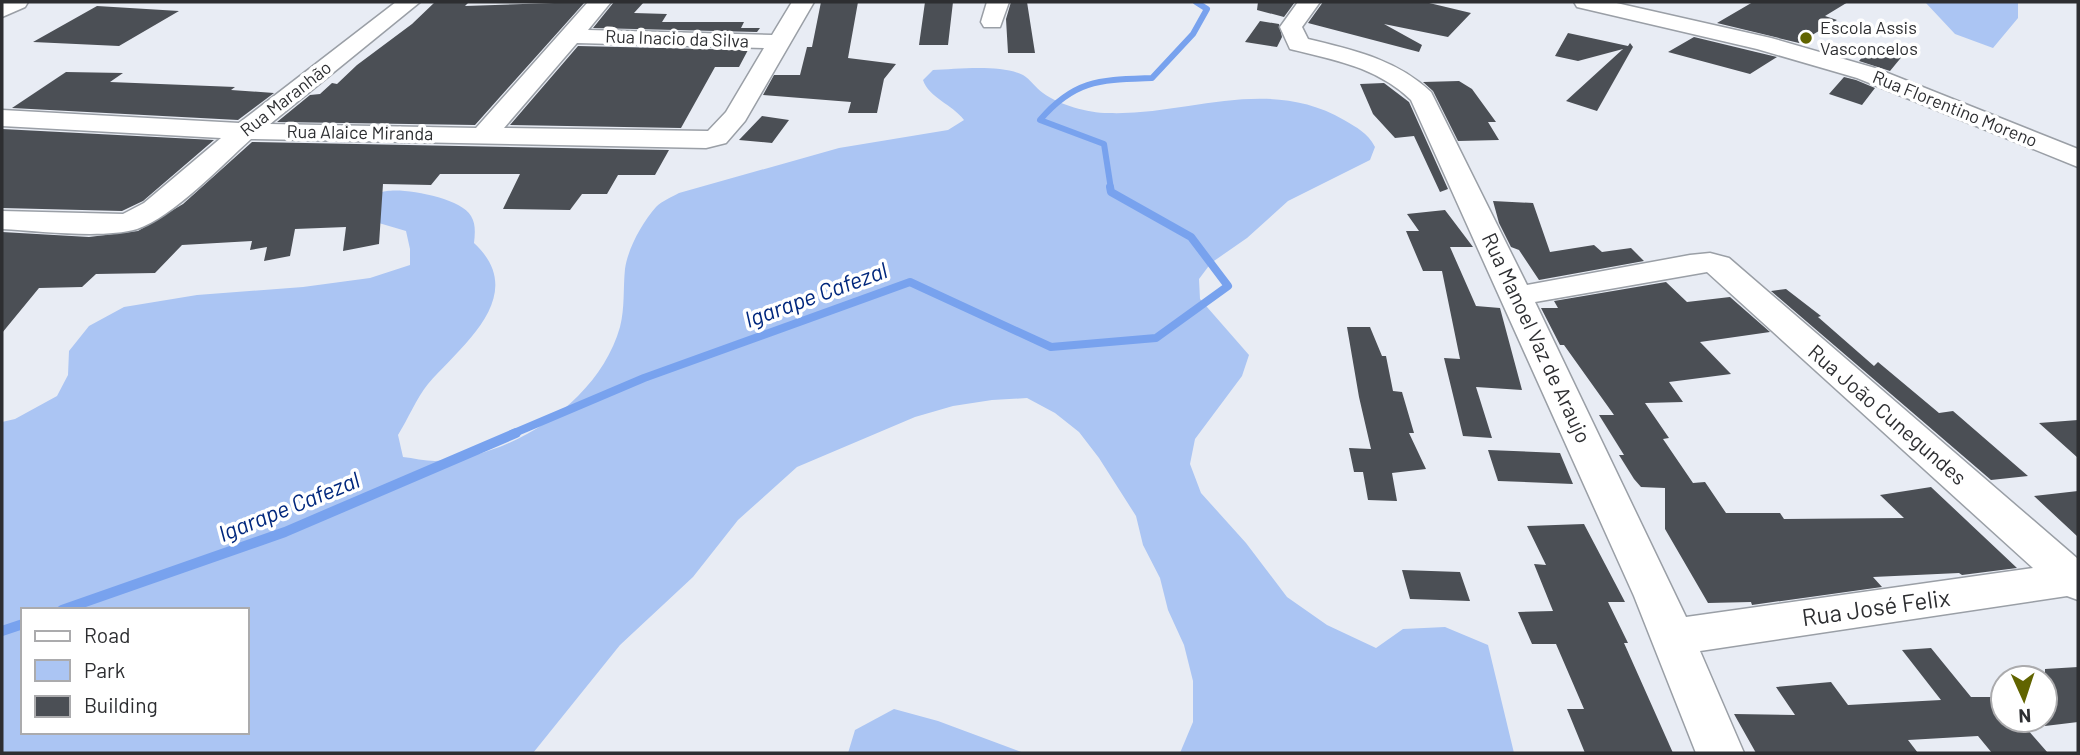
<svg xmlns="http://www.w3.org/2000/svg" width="2080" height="755" font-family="Barlow,sans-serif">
<rect width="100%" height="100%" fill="#e8ecf4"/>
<path fill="#abc5f3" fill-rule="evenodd" d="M1925,2H2018V18L1993,48L1955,34Z
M933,70C957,69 1001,64 1023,75C1030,79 1036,88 1043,93C1059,105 1088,113 1108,113C1187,116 1267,75 1344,120C1357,128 1367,132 1375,147L1370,160L1288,201L1247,238L1211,263L1199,279L1200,299L1249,355L1242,376L1195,439L1190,464L1201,493L1246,543L1287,597L1327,625L1376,648L1403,629L1445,627L1488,645L1514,753H1180L1193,722V681L1184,645L1168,610L1160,578L1143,545L1136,516L1099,458L1079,432L1055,413L1027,398L992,400L953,406L915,417L797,467L738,520L693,577L620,645L533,753H2V422L15,419L57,396L68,375L69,351L89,326L124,307L197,295L303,287L370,278L410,265V249L406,231L355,216L361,200C369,197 379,192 387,191C406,188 461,198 471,216C476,224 475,234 474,243C530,295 462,345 428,384C416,399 408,419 398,435L403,457C413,458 425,461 435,461C511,458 599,402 620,327C625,308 623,288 625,269C628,248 642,223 656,207C662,201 672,197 679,193L839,148L948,130L964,120C952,104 929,98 923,80ZM23,610H247V732H23Z
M894,709L938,721L1024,753H848L855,730Z"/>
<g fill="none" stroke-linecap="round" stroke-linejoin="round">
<path stroke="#78a2ee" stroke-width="6" d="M1111,189L1104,144L1040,120C1075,79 1101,80 1152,78L1193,34L1207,9L1196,2"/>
<path stroke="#78a2ee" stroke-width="8" d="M512,434L644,378L910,282L1051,347L1156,338L1228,286L1191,237L1111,192L1110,187"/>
<path stroke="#78a2ee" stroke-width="10" d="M62,610L285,532L516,433
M2,631L23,624"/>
</g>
<path fill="#4b4f55" d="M435,2H469L465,6L585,2L475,125L277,122L310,95L320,94L332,83L337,84L357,65L412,24Z
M614,2H644L634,13L667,14L662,22H744L741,28H760L757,32L593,28Z
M821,2H858L848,58L896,64L884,79L877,113H848L851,102L763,95L774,75H800L807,47H812Z
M925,2H953L948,45H919Z
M1011,2H1027L1035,53H1008L1006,19Z
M1258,2H1295L1284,17L1257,10Z
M1323,2H1425L1471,13L1448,37L1384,24L1422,45L1419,52L1308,23Z
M1753,2H1848L1825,16L1837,20L1799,43L1717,23Z
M97,6L179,11L119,46L33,42Z
M1260,21L1279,24L1282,37L1277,47L1245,42Z
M1568,33L1628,46L1630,43L1633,47L1597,111L1566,101L1623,49L1578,61L1555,56Z
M1694,37L1756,52L1777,57L1750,74L1668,52Z
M578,46L748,50L739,67H715L681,128L510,125Z
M1872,46L1904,54L1890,71L1859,61Z
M66,72L123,73L110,82L235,87L231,90L274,93L238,120L12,108Z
M1844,77L1856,80L1875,88L1862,105L1829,94Z
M1459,81L1472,89L1496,122H1488L1499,140L1458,141L1433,91L1423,82Z
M1384,83L1409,102L1448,189L1440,192L1414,136L1395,138L1373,114L1360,84Z
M762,116L789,120L772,143L739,140Z
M2,129L214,140L143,201L122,211L2,208Z
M252,142L669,150L655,175H618L607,194H582L570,210L503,209L520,174H440L431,185L383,184L379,244L343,251L346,227L295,229L290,256L264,261L267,247L250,250L252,241L182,245L155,273L96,274L82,287L39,288L2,333V232L89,237L138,231L183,204Z
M1493,201L1533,203L1550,252L1594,245L1602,252L1631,248L1644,261L1539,280L1519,250L1511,247L1499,223Z
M1445,210L1473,247H1450L1476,306L1500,308L1522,390L1476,387L1492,438L1463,436L1444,358L1460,359L1442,271H1423L1406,231H1419L1407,214Z
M1666,282L1687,302L1730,297L1770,332L1700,342L1731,374L1669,382L1683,402L1645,403L1669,438L1663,439L1693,483L1705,482L1726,513H1780L1784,519L1904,518L1880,495L1931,487L2017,568L1962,575L1959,573L1873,577L1882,587L1752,605L1751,602L1708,603L1665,529V488L1641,487L1634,479L1619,455H1624L1599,415H1614L1564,345H1560L1541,308H1558L1554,301Z
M1786,289L1821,316L1818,317L1874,366L1878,362L1939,413L1953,411L2028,476L1991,480L1771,291Z
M1347,327H1370L1382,356H1386L1393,391L1402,392L1414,433H1409L1426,469L1392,473L1397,501L1368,500L1363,472H1354L1349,448L1371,449L1359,397Z
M2078,420V458L2039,423Z
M1488,450L1560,453L1573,484L1498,481Z
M2078,491V537L2034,496Z
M1584,524L1625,602H1608L1628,643H1624L1673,753H1585L1567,709H1584L1556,644H1532L1518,612L1553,611L1534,564L1546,565L1527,526Z
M1402,570L1460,572L1470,601L1410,599Z
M1931,648L1971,697H1999L2003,701V720H2019L2048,753H1992L1978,736L1908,740L1918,753H1756L1734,714L1795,715L1776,687L1831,682L1848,705L1941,700L1902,650Z
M2078,667V722L2045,726V669Z"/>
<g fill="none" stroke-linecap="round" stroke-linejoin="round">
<g stroke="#9a9fa6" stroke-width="3">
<path id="minor" d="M2,2H28L25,7L2,17Z
M396,2H420L270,124L476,128L588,2H611L588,30L772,35L792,2H814L745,121L726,143L706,148L251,139C222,165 173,217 137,229C104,239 38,231 2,229V211L123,214L144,203L221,138L2,126V110L239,123ZM577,43L764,48L726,112L708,131L504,128Z
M987,2H1009L1000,27H984L981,22Z
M1298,2H1320L1302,27L1308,39C1353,50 1396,59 1431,92L1527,285L1690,255L1710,253L1729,258L2078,559V600L2067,596L1700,651L1744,753H1696L1634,596L1411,100C1377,67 1334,60 1290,49L1280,27ZM1707,272L2033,568L1686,617L1535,302Z
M1574,2H1612L1771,38L1875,68L2078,149V167L1857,78L1757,49L1577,7Z"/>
</g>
<use href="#minor" fill="#fff" fill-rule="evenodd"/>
</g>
<circle fill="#616400" stroke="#fff" stroke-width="2.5" cx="1806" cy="38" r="7"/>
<g text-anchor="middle" stroke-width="7" stroke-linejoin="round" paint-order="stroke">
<g font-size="18" fill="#2d2e31" stroke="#fff" text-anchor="start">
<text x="1820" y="34">Escola Assis<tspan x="1820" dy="21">Vasconcelos</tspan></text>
</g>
<g font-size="18" fill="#2d2e31" stroke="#fff">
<text transform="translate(677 39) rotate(2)" y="6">Rua Inacio da Silva</text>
<text transform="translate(286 99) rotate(-38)" y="6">Rua Maranhão</text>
<text transform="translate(1955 109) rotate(22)" y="6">Rua Florentino Moreno</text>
<text transform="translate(360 133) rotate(1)" y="6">Rua Alaice Miranda</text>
</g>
<g font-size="21" fill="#2d2e31" stroke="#fff">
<text transform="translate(1536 338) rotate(65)" y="7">Rua Manoel Vaz de Araujo</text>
<text transform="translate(1887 415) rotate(41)" y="7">Rua João Cunegundes</text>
</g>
<g font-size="23" font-style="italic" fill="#00277d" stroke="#fff">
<text transform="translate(816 295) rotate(-20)" y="8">Igarape Cafezal</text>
<text transform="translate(289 507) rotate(-22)" y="8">Igarape Cafezal</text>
</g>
<g font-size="24" fill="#2d2e31" stroke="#fff">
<text transform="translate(1876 608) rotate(-8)" y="8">Rua José Felix</text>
</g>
</g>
<rect width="2080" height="755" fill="none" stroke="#2d2e31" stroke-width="7"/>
<rect x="21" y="608" width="228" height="126" fill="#ffffff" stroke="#ababad" stroke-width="2"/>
<rect x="35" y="631" width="35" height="10" fill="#ffffff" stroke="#ababad" stroke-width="2"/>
<text x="84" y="643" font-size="21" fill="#2d2e31">Road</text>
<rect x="35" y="660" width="35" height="21" fill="#abc5f3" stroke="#ababad" stroke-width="2"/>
<text x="84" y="678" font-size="21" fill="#2d2e31">Park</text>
<rect x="35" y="696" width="35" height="21" fill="#4b4f55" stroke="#ababad" stroke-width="2"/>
<text x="84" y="713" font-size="21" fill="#2d2e31">Building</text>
<g transform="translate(2024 699) rotate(177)"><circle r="33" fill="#ffffff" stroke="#ababad" stroke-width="2"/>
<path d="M0-5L12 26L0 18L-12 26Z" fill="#616400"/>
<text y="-10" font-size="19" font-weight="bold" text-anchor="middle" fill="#2d2e31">N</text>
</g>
</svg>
